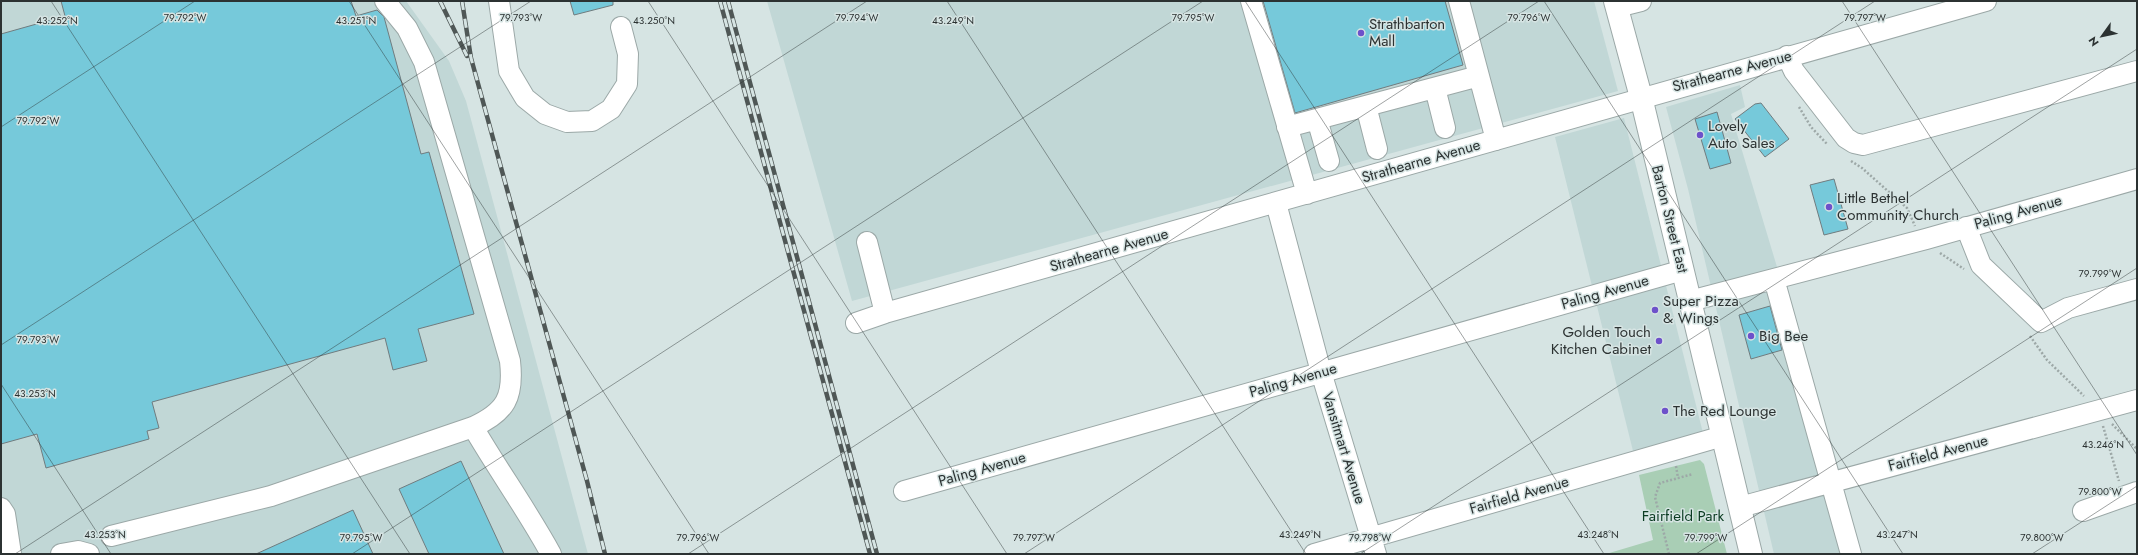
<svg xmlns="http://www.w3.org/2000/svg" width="2138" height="555" font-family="Jost,sans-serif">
<rect width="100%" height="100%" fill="#d6e4e3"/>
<path fill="#c1d7d6" d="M1,1H406L449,61L466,101L588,554H1Z
M767,1H1594L1618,91L852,301Z
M1740,85L1745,107L1731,114L1777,267L1780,290L1855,554H1774L1688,189L1666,107Z
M1624,118L1703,433L1633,451L1555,137Z"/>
<path fill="#a9ceb5" d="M1700,460L1704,464L1727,554H1606L1653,540L1639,475Z"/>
<path fill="#76c9da" stroke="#707c7f" d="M61,1H351L356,16L377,10L384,17L421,154L429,152L474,314L418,329L427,361L393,370L385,338L152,402L159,428L147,431L149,439L46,468L37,434L1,444V34L65,16Z
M570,1H613V5L574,15Z
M1263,1H1445L1463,65L1295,113Z
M1761,103L1789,139L1765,157L1735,119L1755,104Z
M1717,112L1731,163L1710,169L1695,119Z
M1834,179L1848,229L1824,235L1810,185Z
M1770,306L1782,350L1751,359L1739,315Z
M461,461L504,554H429L399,489Z
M353,510L373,554H256Z"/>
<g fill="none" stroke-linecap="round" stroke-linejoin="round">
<g stroke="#9ba8a7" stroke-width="22">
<path id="minor" d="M499,1L509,71L525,98L545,114L567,122L592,121L611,109L627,84L628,54L621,27
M1251,1L1307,194
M1459,1L1496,140
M1617,7L1641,1
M1787,56L1794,71L1846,138L1854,143L1863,145L2137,71
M1435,88L1445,128
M1366,106L1377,149
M1317,119L1329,161
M1287,127L1479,76
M1276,203L1321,372L1376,554
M1966,227L1981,265L2041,322L2068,308L2137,289
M867,242L885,313
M1774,279L1851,554
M1690,301L1926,239L2137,179
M856,323L885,313C1252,210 1618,103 1986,1
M473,427C498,470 527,510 551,554
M904,491L1683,270
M1740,507L2137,400
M1,508L5,514L11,554
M2083,511L2137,492
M111,536L271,496L473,427C506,412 514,397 510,361L424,62L407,28L385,1
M61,554L78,551L89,554
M1314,554L1723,436"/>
</g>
<g stroke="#9ba8a7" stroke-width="24">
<path id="major" d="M1615,1L1641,97L1751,554"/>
</g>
<path stroke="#9da8a7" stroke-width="2.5" stroke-dasharray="2 2" stroke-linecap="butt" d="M1799,107L1811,127L1827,144
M1851,161L1862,168L1907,208L1915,226
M1940,253L1964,269
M2030,336L2047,360L2084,396
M2112,424L2137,449
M2103,426L2119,481
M1676,466L1678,478
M1669,554L1655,497L1660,483L1693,474"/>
<use href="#minor" stroke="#fff" stroke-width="20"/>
<use href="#major" stroke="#fff" stroke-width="22"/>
<g stroke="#4f5756" stroke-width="4.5">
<path id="rail" d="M440,1L467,56
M462,1L471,58L587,481L605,554
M720,1L870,554
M728,1L877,554"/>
</g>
<use href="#rail" stroke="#d6e4e3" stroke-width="3" stroke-dasharray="9" stroke-linecap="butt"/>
</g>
<path fill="none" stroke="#2c3232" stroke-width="1" stroke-opacity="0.45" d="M51,1L410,554M349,1L709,554M648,1L1007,554M947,1L1306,554M1245,1L1604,554M1544,1L1903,554M1842,1L2137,455M1,127L195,1M1,345L531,1M1,384L111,554M15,554L867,1M352,554L1203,1M688,554L1539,1M1024,554L1875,1M1360,554L2137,49M1696,554L2137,268M2032,554L2137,486"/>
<g fill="#6d51ca" stroke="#d6e4e3" stroke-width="1.5">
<circle cx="1361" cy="33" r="4"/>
<circle cx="1700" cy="135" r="4"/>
<circle cx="1829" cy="207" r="4"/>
<circle cx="1655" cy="310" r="4"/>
<circle cx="1751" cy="336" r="4"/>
<circle cx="1659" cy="341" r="4"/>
<circle cx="1665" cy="411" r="4"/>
</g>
<g text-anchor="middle" stroke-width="3" stroke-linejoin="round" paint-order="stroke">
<g font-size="15" fill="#2c3232" stroke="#d6e4e3" text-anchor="start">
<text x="1369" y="29">Strathbarton<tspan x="1369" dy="17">Mall</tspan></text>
<text x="1708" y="131">Lovely<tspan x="1708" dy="17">Auto Sales</tspan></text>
<text x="1837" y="203">Little Bethel<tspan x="1837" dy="17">Community Church</tspan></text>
<text x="1663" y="306">Super Pizza<tspan x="1663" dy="17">&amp; Wings</tspan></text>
<text x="1651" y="337" text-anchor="end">Golden Touch<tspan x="1651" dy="17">Kitchen Cabinet</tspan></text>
<text x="1759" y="341">Big Bee</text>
<text x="1673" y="416">The Red Lounge</text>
</g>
<g font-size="15" fill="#2c3232" stroke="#d6e4e3">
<text transform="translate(1732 71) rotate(-15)" y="5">Strathearne Avenue</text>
<text transform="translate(1421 161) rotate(-16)" y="5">Strathearne Avenue</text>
<text transform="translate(2018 212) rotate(-16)" y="5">Paling Avenue</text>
<text transform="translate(1670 219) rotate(76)" y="5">Barton Street East</text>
<text transform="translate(1109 250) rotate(-16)" y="5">Strathearne Avenue</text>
<text transform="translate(1605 292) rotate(-16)" y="5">Paling Avenue</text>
<text transform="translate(1293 380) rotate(-16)" y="5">Paling Avenue</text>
<text transform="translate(1344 448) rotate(73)" y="5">Vansitmart Avenue</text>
<text transform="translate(1938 453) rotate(-15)" y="5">Fairfield Avenue</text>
<text transform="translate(982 469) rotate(-16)" y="5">Paling Avenue</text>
<text transform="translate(1519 495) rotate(-16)" y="5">Fairfield Avenue</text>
</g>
<g font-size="15" fill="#0b3c22" stroke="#d6e4e3">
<text x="1683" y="521">Fairfield Park</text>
</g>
</g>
<g font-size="10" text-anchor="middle" fill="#2c3232" stroke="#d6e4e3" stroke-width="3" stroke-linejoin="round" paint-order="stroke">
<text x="185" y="21">79.792°W</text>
<text x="521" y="21">79.793°W</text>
<text x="857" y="21">79.794°W</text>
<text x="1193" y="21">79.795°W</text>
<text x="1529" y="21">79.796°W</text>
<text x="1865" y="21">79.797°W</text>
<text x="57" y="24">43.252°N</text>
<text x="356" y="24">43.251°N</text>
<text x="654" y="24">43.250°N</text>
<text x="953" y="24">43.249°N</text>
<text x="38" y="124">79.792°W</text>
<text x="2100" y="277">79.799°W</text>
<text x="38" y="343">79.793°W</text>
<text x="35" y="397">43.253°N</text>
<text x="2103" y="448">43.246°N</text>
<text x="2100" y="495">79.800°W</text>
<text x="105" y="538">43.253°N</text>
<text x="1300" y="538">43.249°N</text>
<text x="1598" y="538">43.248°N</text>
<text x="1897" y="538">43.247°N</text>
<text x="361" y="541">79.795°W</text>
<text x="698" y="541">79.796°W</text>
<text x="1034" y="541">79.797°W</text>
<text x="1370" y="541">79.798°W</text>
<text x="1706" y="541">79.799°W</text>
<text x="2042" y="541">79.800°W</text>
</g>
<rect width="2138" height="555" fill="none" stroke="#2c3232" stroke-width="4"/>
<g transform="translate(2102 36) rotate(237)" stroke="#d6e4e3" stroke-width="3" paint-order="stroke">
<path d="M0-3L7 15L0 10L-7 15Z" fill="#2c3232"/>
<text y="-6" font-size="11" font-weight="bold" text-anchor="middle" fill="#2c3232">N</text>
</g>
</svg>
